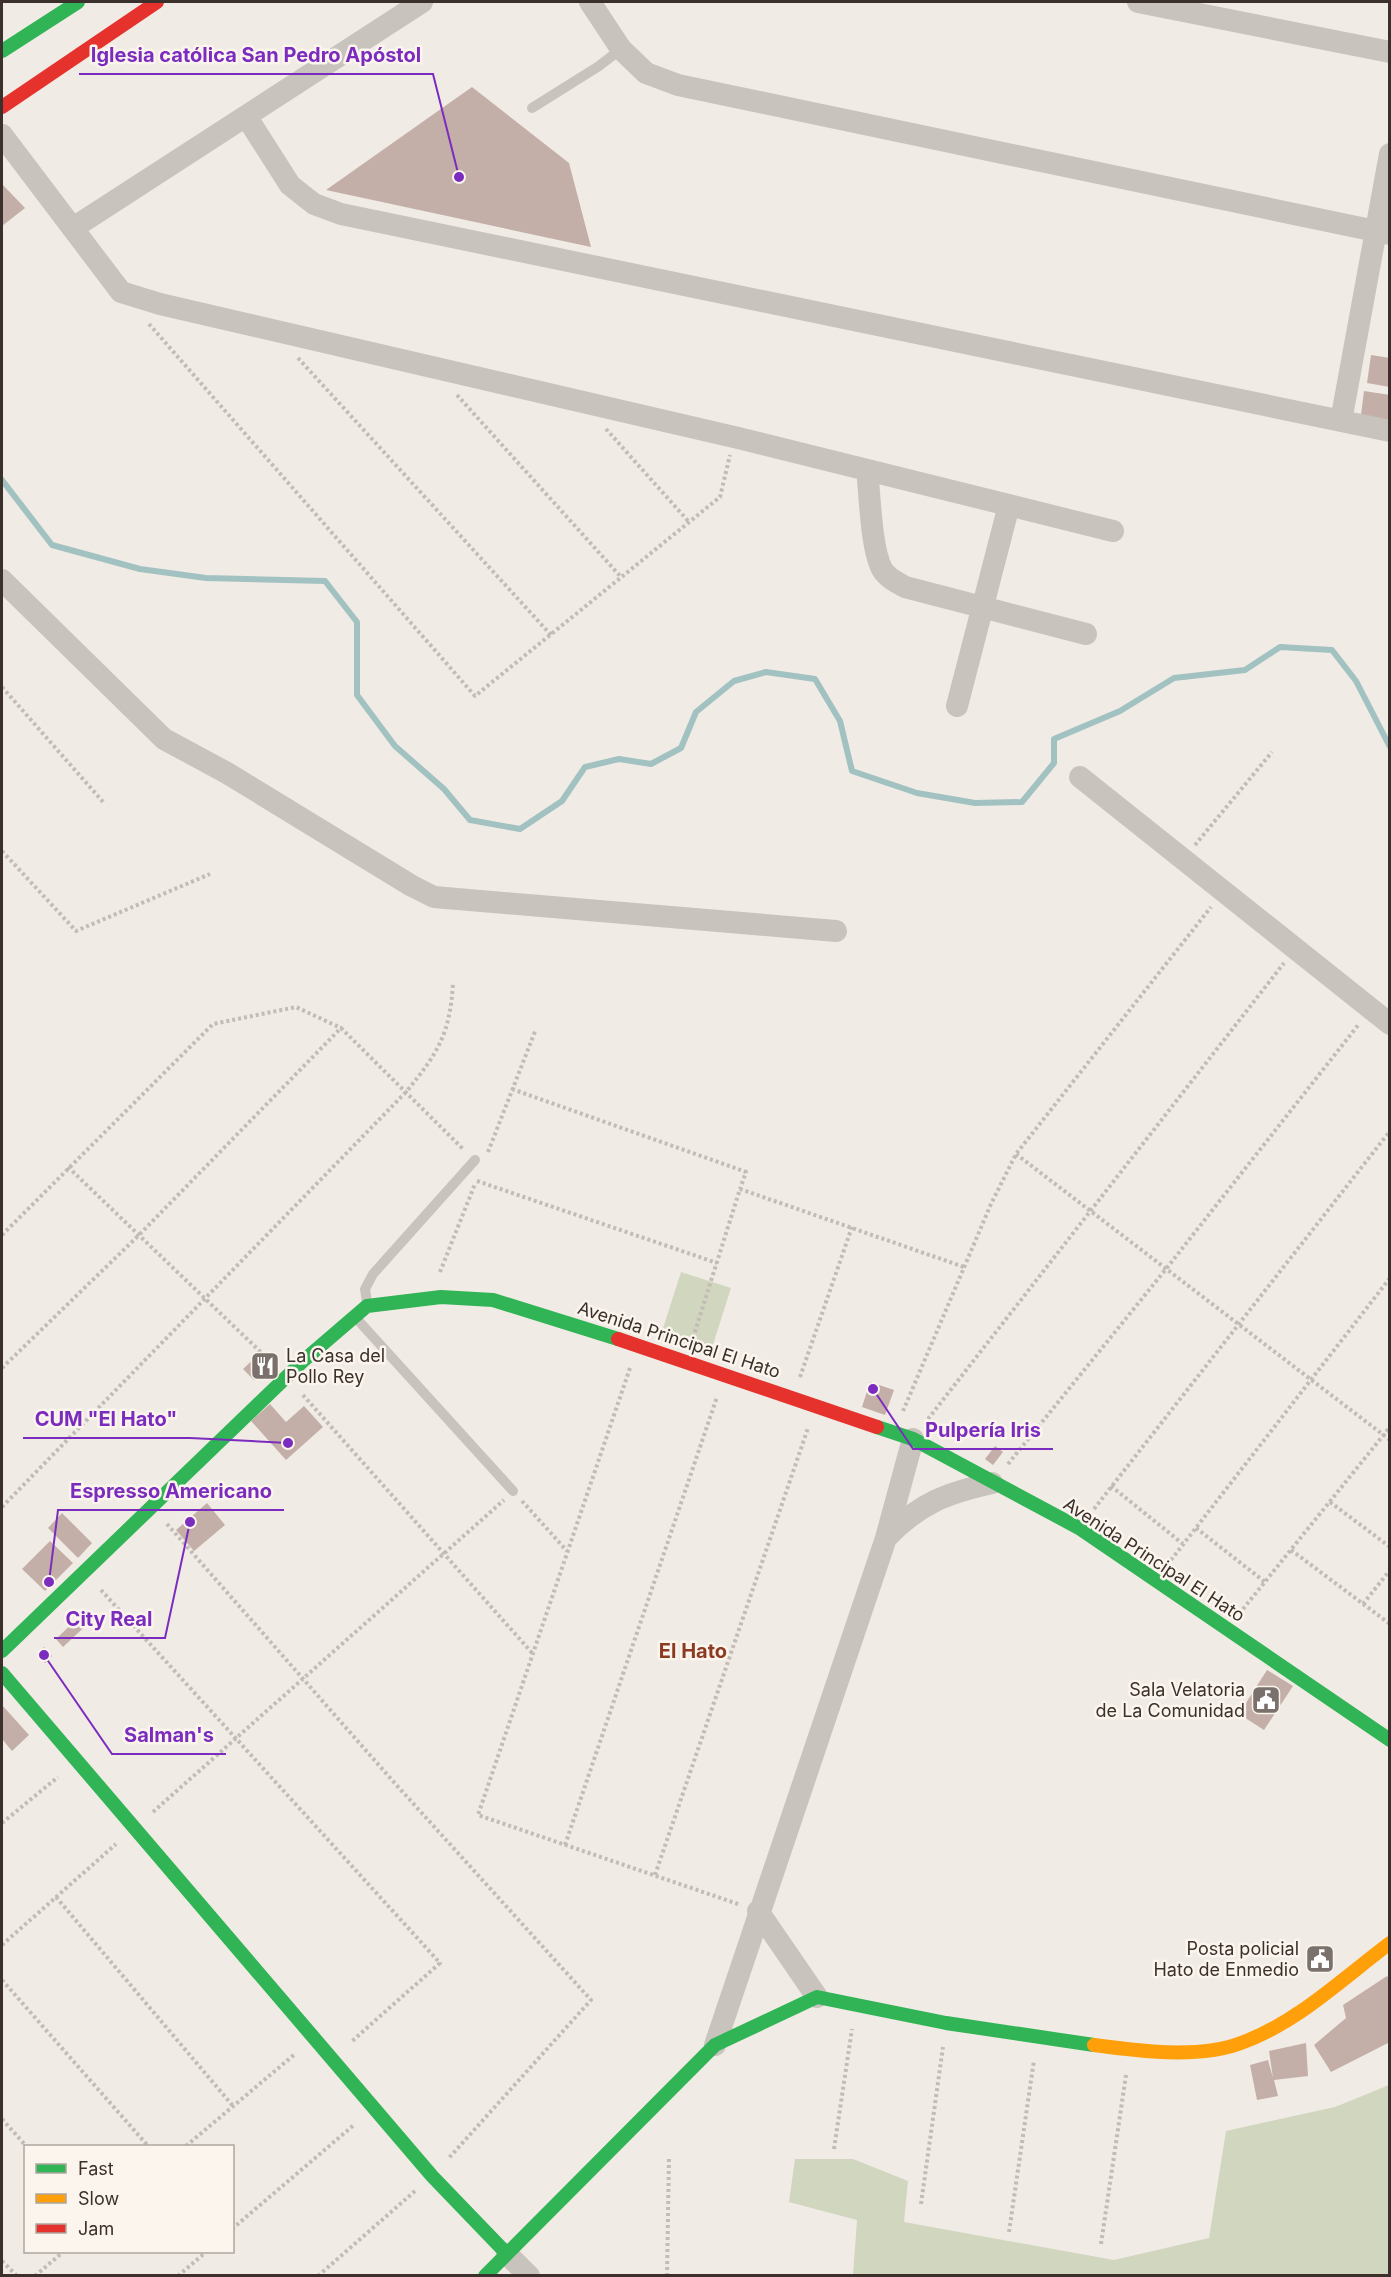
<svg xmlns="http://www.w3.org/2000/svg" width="1391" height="2277" font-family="Inter,sans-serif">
<rect width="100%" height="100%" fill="#f0ebe5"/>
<path fill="#d1d6bf" d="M681,1272L731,1288L709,1357L659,1341Z
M1389,2085V2275H853L857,2220L789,2202L795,2159H853L908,2181L904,2222L1114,2260L1209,2238L1226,2131L1335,2107Z"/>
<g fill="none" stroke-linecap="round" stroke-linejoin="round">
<path stroke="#a1c2c1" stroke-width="6" d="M2,480L52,545L140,569L206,578L325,581L357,622V695L395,746L444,789L470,820L520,829L562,801L585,767L619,759L651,764L681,748L696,712L734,681L766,672L815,679L840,721L852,771L917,793L975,803L1022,802L1054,763V739L1120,711L1174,678L1245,670L1280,647L1332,650L1356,681L1390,747"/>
</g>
<path fill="#c3afa7" d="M472,87L569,163L591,247L326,190Z
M2,184L25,208L2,226Z
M1371,355L1390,358V387L1367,383Z
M1364,391L1390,395V429L1360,423Z
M259,1354L270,1364L254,1380L243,1369Z
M870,1382L894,1390L885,1415L862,1407Z
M270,1404L286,1422L304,1406L323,1427L286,1460L251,1421Z
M995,1446L1003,1452L993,1465L985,1459Z
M207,1503L225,1525L194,1551L176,1530Z
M62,1513L92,1543L78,1558L48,1528Z
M50,1541L73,1563L45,1591L22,1569Z
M85,1611L93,1619L63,1647L56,1639Z
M44,1647L52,1656L45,1663L37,1654Z
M1267,1670L1293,1686L1264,1730L1239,1714Z
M2,1705L29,1735L12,1751L2,1739Z
M1387,1976L1390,1980V2042L1331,2072L1314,2045L1346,2018L1343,2005Z
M1306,2043L1308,2076L1274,2080L1278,2096L1257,2100L1250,2065L1268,2060L1273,2078L1269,2051Z"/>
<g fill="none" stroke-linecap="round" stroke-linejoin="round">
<path stroke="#c2bbb6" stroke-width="4" stroke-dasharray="3 3" stroke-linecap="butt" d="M149,324L475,696L720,497L730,455
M298,358L551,635
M457,395L621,577
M606,429L689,522
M2,687L104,803
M1195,845L1272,752
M2,851L76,931L210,874
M512,1089L746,1172L740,1189
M488,1152L536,1029
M1016,1154L1390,1440
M68,1167L269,1360
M477,1181L717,1263
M2,1235L213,1024L296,1007L341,1028
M440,1272L475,1184
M693,1338L740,1189L964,1267
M2,1368L139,1235L341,1028L464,1150
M630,1368L478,1815L741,1905
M800,1377L852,1227
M303,1395L533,1654
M903,1411L991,1204L1016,1154L1211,907
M928,1419L1284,963
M1008,1464L1166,1269L1359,1024
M1111,1486L1183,1544
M522,1501L567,1551
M1330,1502L1390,1547
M2,1507L406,1092C438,1053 450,1034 453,983
M1094,1509L1390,1131
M167,1524L391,1779L591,2000L448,2159
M1196,1528L1265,1582
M1291,1550L1390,1624
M1171,1560L1390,1278
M101,1590L440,1963L351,2042
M1363,1604L1390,1570
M1243,1609L1390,1427
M153,1812L504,1500
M2,1823L58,1777
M565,1845L717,1397
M655,1875L808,1428
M56,1897L233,2106
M2,1945L116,1844
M2,1980L148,2146
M2,2119L26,2146
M186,2146L295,2054
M834,2149L852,2029
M921,2204L943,2047
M232,2229L355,2124
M1009,2232L1034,2060
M1101,2244L1126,2075
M2,2261L17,2276
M35,2276L63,2252
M178,2276L206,2252
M318,2276L415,2191
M667,2276L669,2157"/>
<path stroke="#c9c3be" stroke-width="10" d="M532,108L599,66L621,49
M367,1302L365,1289L373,1274L475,1160
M356,1318L513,1491"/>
<path stroke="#c9c3be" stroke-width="22" d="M590,2L621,49L646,73L678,85L1390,234
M1138,2L1390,52
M246,116L290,185L314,204L341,214L1390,431
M2,135L121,292L160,304L734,437L1113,531
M73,228L422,2
M1341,421L1390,154
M867,470C870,495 871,549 882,569C887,578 897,582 905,587L1086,634
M2,580L164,739L227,773L412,886L434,897L836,931
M957,706L1009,505
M1080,777L1390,1024
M887,1537C920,1503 947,1493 992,1483
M758,1911L817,1997
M715,2045L886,1538L913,1439
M507,2254L529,2276"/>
<path stroke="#30b455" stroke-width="14" d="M2,51L78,2
M877,1427L913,1439L1079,1528L1390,1740
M2,1651L303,1361L367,1306L441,1297L493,1300L618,1339
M2,1673L432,2176L507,2254
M485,2276L715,2045L817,1997L946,2023L1094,2045"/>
<path stroke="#ff9f0a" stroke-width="14" d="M1094,2045C1138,2051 1199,2059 1241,2043C1297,2023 1343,1978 1390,1943"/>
<path stroke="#e5322d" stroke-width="14" d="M2,107L157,2
M618,1339L877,1427"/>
</g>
<defs>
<g id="restaurant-square" transform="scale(1.5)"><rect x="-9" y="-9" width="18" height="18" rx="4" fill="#7a716c" stroke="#fbf5ee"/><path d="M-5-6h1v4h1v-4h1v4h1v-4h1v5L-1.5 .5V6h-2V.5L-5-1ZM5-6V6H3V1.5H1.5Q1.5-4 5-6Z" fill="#fff"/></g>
<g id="civic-square" transform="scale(1.5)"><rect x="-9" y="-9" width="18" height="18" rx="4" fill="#7a716c" stroke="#fbf5ee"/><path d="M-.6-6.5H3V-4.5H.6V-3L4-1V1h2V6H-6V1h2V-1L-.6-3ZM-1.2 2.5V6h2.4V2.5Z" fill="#fff"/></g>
</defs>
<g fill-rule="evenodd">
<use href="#restaurant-square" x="265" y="1366"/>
<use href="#civic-square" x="1266" y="1700"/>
<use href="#civic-square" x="1320" y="1959"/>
</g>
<g text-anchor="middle" stroke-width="5" stroke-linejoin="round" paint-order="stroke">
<g font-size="18" fill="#3b302b" stroke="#fbf5ee">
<text transform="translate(679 1340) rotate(18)" y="6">Avenida Principal El Hato</text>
<text transform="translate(1154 1560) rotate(33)" y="6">Avenida Principal El Hato</text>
</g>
<g font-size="18" fill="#3b302b" stroke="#fbf5ee" text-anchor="end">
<text x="286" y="1362" text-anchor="start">La Casa del<tspan x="286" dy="21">Pollo Rey</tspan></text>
<text x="1245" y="1696">Sala Velatoria<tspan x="1245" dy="21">de La Comunidad</tspan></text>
<text x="1299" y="1955">Posta policial<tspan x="1299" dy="21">Hato de Enmedio</tspan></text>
</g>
<g font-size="20" font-weight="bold" fill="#8c3b22" stroke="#fbf5ee">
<text x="693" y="1658">El Hato</text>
</g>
</g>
<path fill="none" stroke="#7b2cbf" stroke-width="2" d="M459 177L433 74H79M288 1443L190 1438H23M873 1389L913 1449H1053M49 1582L58 1510H284M190 1522L165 1638H54M44 1655L112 1754H226"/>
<g fill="#7b2cbf" stroke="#fbf5ee" stroke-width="2">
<circle cx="459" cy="177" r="6"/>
<circle cx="288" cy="1443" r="6"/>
<circle cx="873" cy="1389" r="6"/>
<circle cx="49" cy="1582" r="6"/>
<circle cx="190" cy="1522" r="6"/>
<circle cx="44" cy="1655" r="6"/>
</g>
<g font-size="20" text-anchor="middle" font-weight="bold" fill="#7b2cbf" stroke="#fbf5ee" stroke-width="5" stroke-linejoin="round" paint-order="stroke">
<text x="256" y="62">Iglesia católica San Pedro Apóstol</text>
<text x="106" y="1426">CUM "El Hato"</text>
<text x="983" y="1437">Pulpería Iris</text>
<text x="171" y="1498">Espresso Americano</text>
<text x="109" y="1626">City Real</text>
<text x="169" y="1742">Salman's</text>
</g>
<rect width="1391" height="2277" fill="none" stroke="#3b302b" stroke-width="6"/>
<rect x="24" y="2145" width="210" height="108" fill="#fbf5ee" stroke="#aea6a0" stroke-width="1.5"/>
<rect x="36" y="2164" width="30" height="9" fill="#30b455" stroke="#aea6a0" stroke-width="1.5"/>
<text x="78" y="2175" font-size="18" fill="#3b302b">Fast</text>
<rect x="36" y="2194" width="30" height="9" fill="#ff9f0a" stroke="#aea6a0" stroke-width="1.5"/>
<text x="78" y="2205" font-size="18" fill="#3b302b">Slow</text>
<rect x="36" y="2224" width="30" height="9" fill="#e5322d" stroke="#aea6a0" stroke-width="1.5"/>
<text x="78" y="2235" font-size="18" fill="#3b302b">Jam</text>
</svg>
